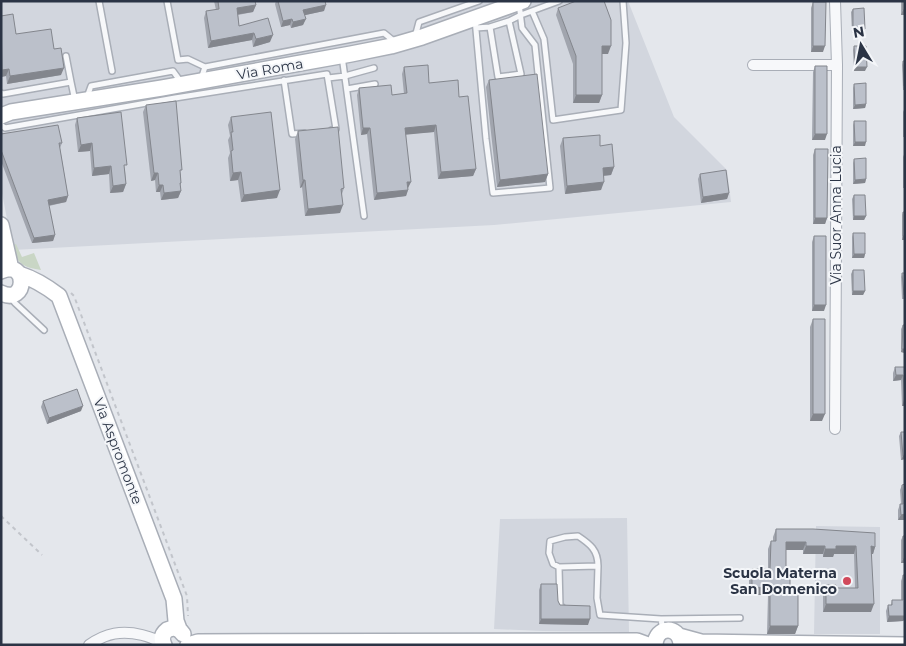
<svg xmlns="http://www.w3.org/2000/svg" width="906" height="646" font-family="Montserrat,sans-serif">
<rect width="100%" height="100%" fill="#e4e7ec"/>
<path fill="#d2d6de" d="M1,1H628L674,117L727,170L731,202L494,225L13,250L1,188Z
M627,518L629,632L543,631L494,629L500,519Z
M816,526L880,527V634H814Z"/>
<path fill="#c9d6c5" d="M16,244L22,257L34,253L41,270C22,267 18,264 11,246Z"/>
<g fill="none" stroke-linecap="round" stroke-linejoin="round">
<g stroke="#a9aeb7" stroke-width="8">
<path id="lane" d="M99,1L112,71
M167,1L178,60L188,59L205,67
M532,11L544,39L553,120L621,110L626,43L623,1
M475,19L486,139L493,193L550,188L535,45L522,28L519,3
M490,27L509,21
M476,28L490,27L498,77L521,74L509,21L521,15L559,1
M415,37L419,22L479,1
M342,56L364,216
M328,78L345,76L374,68
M201,79L205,67L384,33L395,42
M284,80L292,134L304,133
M71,82L75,101
M347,89L375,84
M1,93L3,94L71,82L66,56
M87,97L91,86L173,71L181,82
M1,125L5,128L175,98L327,74L336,129L332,130
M11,298L15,303L44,330
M598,566L559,567L553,564L549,553L550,541L565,537L578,536C590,544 598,550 598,566L597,598L600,615L661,619L663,630
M559,567L560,607H562
M661,619L740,618"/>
</g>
<g stroke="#a9aeb7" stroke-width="12">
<path id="street" d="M753,65H837
M835,429L837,65L835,1
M89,645C106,633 122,630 142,635C150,637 157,639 163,645"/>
</g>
<g stroke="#a9aeb7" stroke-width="18">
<path id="secondary" d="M1,116L11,112L162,88L351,54L391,46L422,37L523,1
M1,225L11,269
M1,271C28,258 28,306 1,293
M19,274C35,279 46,286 59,296L174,599L176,621L179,629
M679,636L701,642L905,645
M164,645C161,639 162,634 167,630C174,627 179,628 183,634
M188,645L198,642L637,641L648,645
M655,645C656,626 678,625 681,643"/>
</g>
<path stroke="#c2c5cb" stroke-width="2" stroke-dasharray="4 4" stroke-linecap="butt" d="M71,293L74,296L187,596L188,616
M1,516L42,555"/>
<use href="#lane" stroke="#f7f8fa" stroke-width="5"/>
<use href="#street" stroke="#f7f8fa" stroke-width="10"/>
<use href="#secondary" stroke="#fff" stroke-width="15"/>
</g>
<path fill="#a1a5ae" d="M214,1H255L256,5L253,12L238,15L239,26L270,42L253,47L252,40L208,48L204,18L206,11L216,10Z
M276,1H325L324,11L305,15L303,25L291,28L290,25L281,27L275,4Z
M901,1H905V15H901Z
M813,2L823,52H811V8Z
M558,8L608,54H602V95L599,103H573V64L556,15Z
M853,9L864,33H852L851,12Z
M1,16L16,34L54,49L61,75L7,84L6,76L1,77Z
M854,46L865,71H854L853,50Z
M903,61H905V90H903L902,65Z
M815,66L825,140H812L813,72Z
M404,67L429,83L459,97L476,169L473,176L438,179L434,132L406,134L408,190L406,196L374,200L367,134L361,135L357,95L359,88L392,95L404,94L402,74Z
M489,80L548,174L545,182L497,187L486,87Z
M854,84L866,104L865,108L853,109V88Z
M146,105L181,175V183L180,186L181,191L178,198L161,200L160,192H156L155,180L151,181L143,112Z
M905,108V137H903V112Z
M231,117L277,198L241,202L238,180L230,181L228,158L230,153L228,140L230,136L228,125Z
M77,118L125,171L126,184L123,192L110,193L109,174L92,176L90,151L78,152L75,125Z
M854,121L865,146H853V125Z
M298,131L344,188L342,194L340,213L305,216L302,187L300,188L295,139Z
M1,134L62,143L60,148L68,196L66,202L49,206L55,235L53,241L32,243L1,161Z
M563,138L600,146L614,167L611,175L603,176L601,190L565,194L560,146Z
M815,149L827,218L825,224H813V155Z
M905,152V188H903V157Z
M854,159L866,179L865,183L853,184V163Z
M700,174L729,193L727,199L701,203L698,179Z
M854,195L866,216L864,220H853L852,199Z
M903,212L905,240H902V215Z
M853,233L865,254L864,258H852V237Z
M814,236L824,311H812V242Z
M853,270L865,291L863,295H852L851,274Z
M902,273H905V299H902L901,277Z
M813,319L822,421H810V327Z
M903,325H905V353L901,352V329Z
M895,367H905V406H902L901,380L893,381V373Z
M43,401L81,411L47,424L41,407Z
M901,432L905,459L901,460L899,436Z
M902,485L905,520H898V510L900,504H901L900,490Z
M776,529L875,547L873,554H871V612H823V593L826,585L836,588H855L854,554H834L833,557H823V554H803V550H786V572L798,626L795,634H767L768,595H749V576L752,569H768V549L771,541H773V537Z
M903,536L905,563H901V540Z
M903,575H905V619L903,621L887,622L886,611L888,605H891L892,600H901V581Z
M541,584L558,601L560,605L588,625L539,624V590Z"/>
<path fill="#83868d" d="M256,5L253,12L234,15L237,8Z
M326,5L324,11L301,16L303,10Z
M903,10H905V15H901Z
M292,19L290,25L281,27L283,21Z
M306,19L303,25L291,28L293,22Z
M865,29L864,33H852L853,30Z
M254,33L252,40L208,48L211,41Z
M273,35L270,42L253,47L256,39Z
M602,46H611L608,54H599Z
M813,46H825L823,52H811Z
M855,67H867L865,71H854Z
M64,68L61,75L7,84L10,76Z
M9,69L6,76L1,77L2,70Z
M576,95H602L599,103H573Z
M866,104L865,108L853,109L855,105Z
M436,125L434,132L403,135L405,128Z
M363,128H370L367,134L361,135Z
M815,134H827L825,140H812Z
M855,142H866L865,146H853Z
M92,143L90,151L78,152L81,145Z
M111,166L109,174L92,176L94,168Z
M614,167L611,175L600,176L603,168Z
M476,169L473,176L438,179L441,172Z
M241,172L238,180L230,181L233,173Z
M154,173H158L155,180L151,181Z
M548,174L545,182L497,187L500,180Z
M866,179L865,183L853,184L855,180Z
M303,180H305L302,187L300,188Z
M407,182H411L408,188Z
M604,182L601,190L565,194L567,186Z
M126,184L123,192L110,193L113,186Z
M159,185H163L160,192H156Z
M280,190L277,198L241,202L244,195Z
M408,190L406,196L374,200L377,193Z
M181,191L178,198L161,200L164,193Z
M729,193L727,199L701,203L703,197Z
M68,196L66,202L46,206L48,200Z
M343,205L340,213L305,216L308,209Z
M854,216H866L864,220H853Z
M815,218H827L825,224H813Z
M55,235L53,241L32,243L34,238Z
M903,236H905V240H902Z
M854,254H865L864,258H852Z
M853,291H865L863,295H852Z
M814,305H826L824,311H812Z
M902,349H905V353L901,352Z
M896,375H903L901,380L893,381Z
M904,400L905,406H902Z
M83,406L81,411L47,424L49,418Z
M813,414H825L822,421H810Z
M903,456H905V459L901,460Z
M905,514V520H898L901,515Z
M786,542H806L803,550H783Z
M806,546H825L823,554H803Z
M836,546H856L854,554H834L833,557H823L825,549Z
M871,546L875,547L873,554H868Z
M903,559H905V563H901Z
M752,587L770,588L768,595H749Z
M826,604H874L871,612H823Z
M905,614V619L903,621L887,622L889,616Z
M541,619H590L588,625L539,624Z
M770,626H798L795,634H767Z"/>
<path fill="#bbc0ca" stroke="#83868d" d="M218,1H255L256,5L237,8L239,26L268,18L273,35L256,39L254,33L211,41L206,11L219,9Z
M278,1H325L326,5L303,10L306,19L293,22L292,19L283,21Z
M576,1H604L611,20V46H602V95H576V56L558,8Z
M903,1H905V10H903Z
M813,2H826L825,46H813Z
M864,8L865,29L853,30V9Z
M13,14L16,34L51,29L54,49L61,48L64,68L10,76L9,69L2,70L1,16Z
M854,46H866L867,67H855Z
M903,61H905V86H904Z
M428,65L429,83L458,80L459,97L468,96L476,169L441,172L436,125L405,128L411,182H407L408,190L377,193L370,128H363L359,88L391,85L392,95L407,93L404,67Z
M815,66H827V134H815Z
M537,74L548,174L500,180L489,80Z
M866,83V104L855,105L854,84Z
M176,101L182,170H180L181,183H180L181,191L164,193L163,185H159L158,173H154L146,105Z
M121,112L127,165H124L126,184L113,186L111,166L94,168L92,143L81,145L77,118Z
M271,112L280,190L244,195L241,172L233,173L231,151L233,150L231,132H233L231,117Z
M854,121H866V142H855Z
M58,125L62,143H59L68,196L48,200L55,235L34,238L1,150V134Z
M338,127L344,188L341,189L343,205L308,209L305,180H303L298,131Z
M600,135V146L612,144L614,167L603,168L604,182L567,186L563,138Z
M815,149H828L827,218H815Z
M866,158V179L855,180L854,159Z
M726,170L729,193L703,197L700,174Z
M854,195H865L866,216H854Z
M903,212H905V236H903Z
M853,233H865V254H854Z
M814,236H826V305H814Z
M853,270H864L865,291H853Z
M902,273H905V295H904Z
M813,319H825V414H813Z
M903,325H905V349H902Z
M895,367H905V400L903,375H896Z
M77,389L83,406L49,418L43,401Z
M901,432H905V456H903Z
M905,484V514L901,515L900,504H903L902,485Z
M776,529H813L875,533V547L871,546L874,604H826V585H836V588H858L856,546H836V549H825V546H806V542H786V572H790V589H798V626H770V588L752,587V569H770L771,541H776Z
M903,536H905V559H903Z
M903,575H905V616H889L888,605H892V600H903Z
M541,584H557L558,601L560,605L590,606V619H541Z"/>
<circle fill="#d1495b" stroke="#f4f6f9" stroke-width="2" cx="847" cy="581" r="5"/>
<g text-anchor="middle" stroke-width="4" stroke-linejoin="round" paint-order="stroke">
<g font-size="14" fill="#2b3445" stroke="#f4f6f9">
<text transform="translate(270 69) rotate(-10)" y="5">Via Roma</text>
<text transform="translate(836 215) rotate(-90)" y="5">Via Suor Anna Lucia</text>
<text transform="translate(118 451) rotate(69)" y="5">Via Aspromonte</text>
</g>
<g font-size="14" font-weight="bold" fill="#2b3445" stroke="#f4f6f9" text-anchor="end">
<text x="837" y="578">Scuola Materna<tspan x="837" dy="16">San Domenico</tspan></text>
</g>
</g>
<rect width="906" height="646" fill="none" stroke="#2b3445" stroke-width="5"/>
<g transform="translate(861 45) rotate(350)" stroke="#f4f6f9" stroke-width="4" paint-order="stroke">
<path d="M0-4L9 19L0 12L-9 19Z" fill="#2b3445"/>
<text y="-8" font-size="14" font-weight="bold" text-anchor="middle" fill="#2b3445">N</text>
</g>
</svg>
